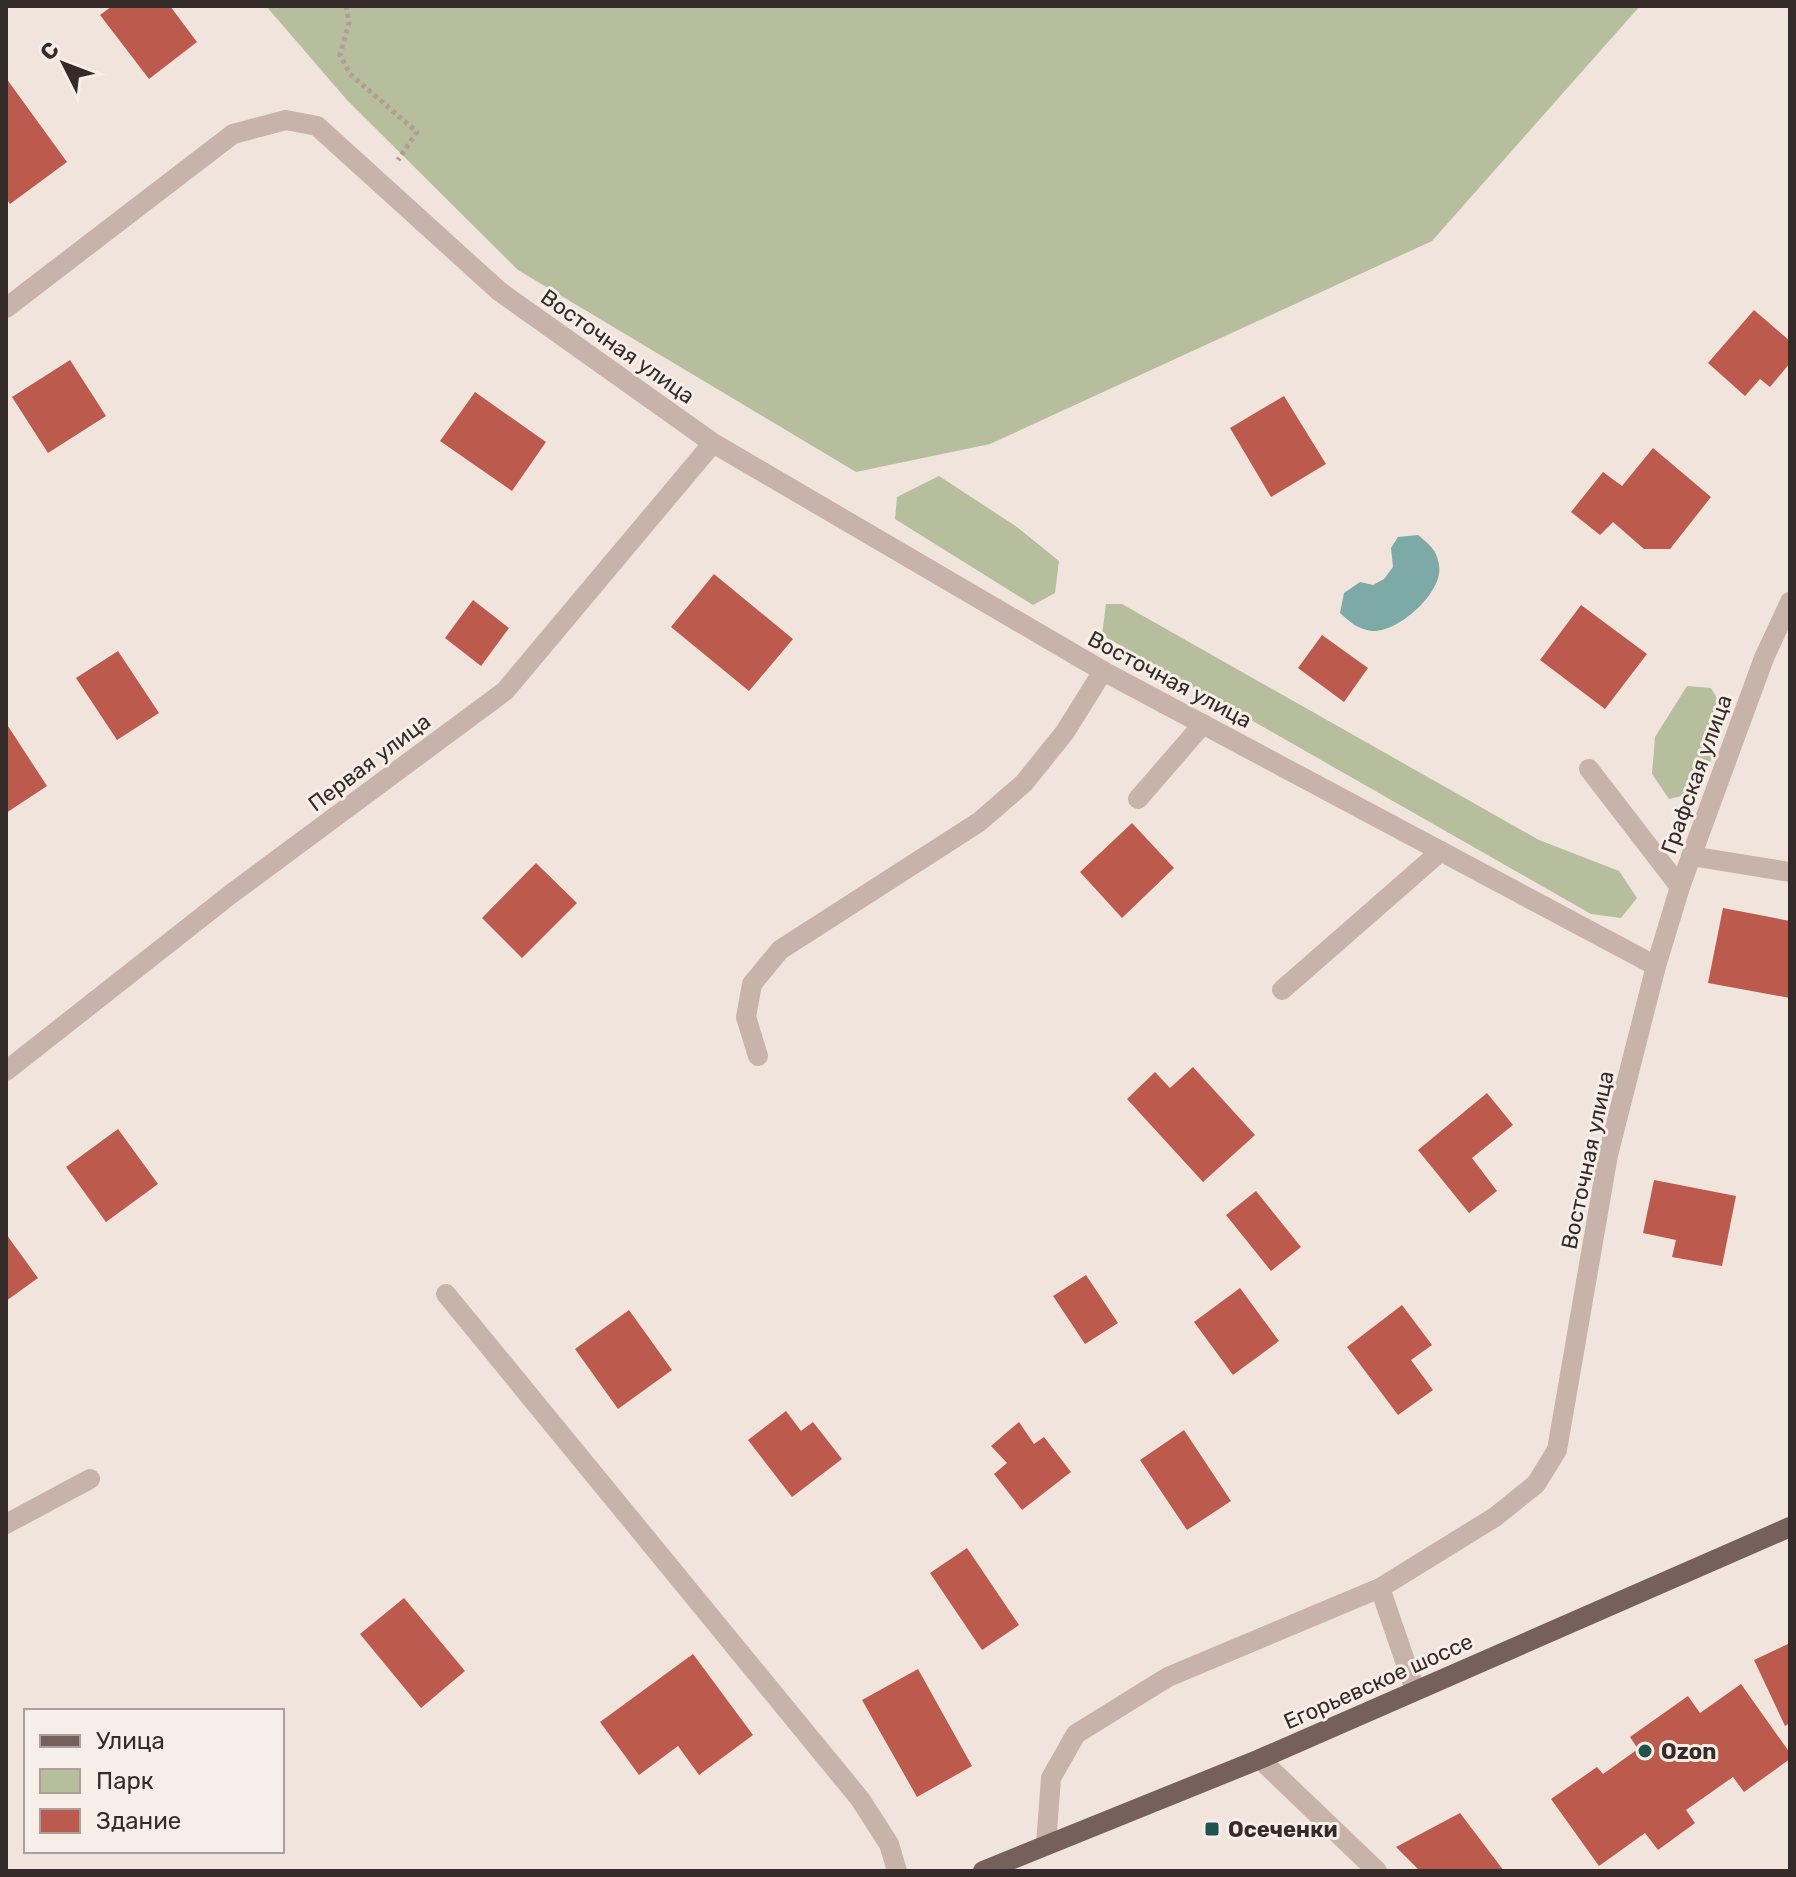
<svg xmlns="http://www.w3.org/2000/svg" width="1796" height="1877" font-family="Rubik,sans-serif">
<rect width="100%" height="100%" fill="#f0e4dc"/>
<path fill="#b7be9d" d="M266,6H1640L1432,241L990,444L856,472L518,270L347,100Z
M939,476L1017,527L1059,561L1055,593L1033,605L895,519L897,497Z
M1106,604H1122L1539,840L1619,871L1637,898L1621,918L1591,914L1102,635Z
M1687,686L1711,688L1727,715L1706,774L1690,794L1669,799L1652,774L1655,737Z"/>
<path fill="#7daaa6" d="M1418,535C1429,544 1437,550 1439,565C1444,592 1398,633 1372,631C1357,629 1350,622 1340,613L1344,593L1360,582L1373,585L1384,579L1393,567L1391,548L1398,537Z"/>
<path fill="#bc5a4e" d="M112,6H170L197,42L149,79L100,15Z
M6,78L67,162L10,204L6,198Z
M1754,310L1790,341V363L1770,387L1760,379L1745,396L1708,363Z
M70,360L106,416L48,453L12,397Z
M475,392L546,442L512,491L440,441Z
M1284,396L1326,464L1271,497L1230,428Z
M1653,448L1711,497L1670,549H1644L1613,522L1600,535L1571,512L1603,472L1622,486Z
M714,574L793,639L749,691L671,627Z
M473,600L509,628L481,666L445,638Z
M1581,605L1647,654L1605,709L1540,660Z
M1322,635L1368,668L1344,702L1298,668Z
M118,651L159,713L117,740L76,678Z
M6,723L47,786L6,813Z
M1132,823L1174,868L1122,918L1080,872Z
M536,863L577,903L522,958L482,918Z
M1723,908L1790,921V998L1708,983Z
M1193,1067L1255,1135L1203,1182L1127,1099L1155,1072L1170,1088Z
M1487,1093L1513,1125L1472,1158L1497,1191L1469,1213L1418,1150Z
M118,1129L158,1184L106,1222L66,1167Z
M1654,1180L1736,1196L1722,1266L1672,1257L1676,1240L1643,1233Z
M1256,1191L1301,1247L1271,1271L1226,1215Z
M6,1234L38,1278L6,1301Z
M1086,1275L1118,1323L1085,1344L1053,1296Z
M1240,1288L1279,1341L1233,1375L1194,1322Z
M1402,1305L1432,1345L1411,1360L1433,1390L1398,1415L1347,1347Z
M629,1310L672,1370L618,1409L575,1349Z
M786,1411L801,1431L813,1422L842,1459L792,1497L748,1440Z
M1019,1422L1034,1444L1044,1437L1071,1472L1022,1510L994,1474L1007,1463L991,1446Z
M1184,1430L1231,1501L1187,1530L1140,1460Z
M967,1548L1019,1625L982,1650L930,1573Z
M404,1598L465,1671L421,1708L360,1634Z
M1790,1643V1723L1785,1726L1754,1660Z
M693,1654L753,1735L699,1775L678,1746L639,1775L600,1722Z
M918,1669L972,1766L917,1797L862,1700Z
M1741,1684L1790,1753V1759L1744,1792L1733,1777L1686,1810L1695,1823L1658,1850L1645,1833L1599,1866L1551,1799L1597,1767L1603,1774L1638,1749L1630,1737L1688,1696L1700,1713Z
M1460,1813L1504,1871H1420L1396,1847Z"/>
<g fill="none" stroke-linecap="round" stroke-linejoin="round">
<path stroke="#b29d93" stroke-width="5" stroke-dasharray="4 4" stroke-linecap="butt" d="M346,6L349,23L340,55L350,74L417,132L398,160"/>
<path stroke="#c7b3a9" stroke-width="20" d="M1589,769L1680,887
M1138,799L1203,724
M1691,856L1790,872
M1282,990L1441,851
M758,1056L746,1017L752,984L780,950L979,822L1024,783L1065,732L1103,671
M446,1294L860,1799L889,1844L897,1871
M6,1524L90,1479"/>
<path stroke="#c7b3a9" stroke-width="20" d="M6,308L233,134L286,120L317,126L499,291L713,443L1103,671L1656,966
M6,1071L231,894L505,691L713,443
M1415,1690L1380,1588L1495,1517L1536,1484L1557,1450L1608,1155L1656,966L1680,887L1764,658L1790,602
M1260,1759L1377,1871
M1046,1845L1051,1778L1076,1734L1168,1677L1380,1588"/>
<path stroke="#75605b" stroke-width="20" d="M983,1871L1260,1759L1790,1527"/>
</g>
<g fill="#21534f" stroke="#f8eee8" stroke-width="3">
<circle cx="1645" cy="1751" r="8"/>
<rect x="1204" y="1821" width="16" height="16" rx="4"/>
</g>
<g text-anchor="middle" stroke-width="6" stroke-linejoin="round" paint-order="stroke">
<g font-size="22" fill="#352b28" stroke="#f8eee8">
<text transform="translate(618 346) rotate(35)" y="8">Восточная улица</text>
<text transform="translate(1170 679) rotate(28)" y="8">Восточная улица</text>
<text transform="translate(369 762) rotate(-37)" y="8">Первая улица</text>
<text transform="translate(1696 774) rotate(-70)" y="8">Графская улица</text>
<text transform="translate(1587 1160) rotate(-78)" y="8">Восточная улица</text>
<text transform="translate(1378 1681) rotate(-24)" y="8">Егорьевское шоссе</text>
</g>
<g font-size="22" font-weight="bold" fill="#352b28" stroke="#f8eee8" text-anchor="start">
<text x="1661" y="1759">Ozon</text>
<text x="1228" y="1837">Осеченки</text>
</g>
</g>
<rect width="1796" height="1877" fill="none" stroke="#352b28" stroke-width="16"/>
<rect x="24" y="1709" width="260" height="144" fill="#f8eee8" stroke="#aaa09b" stroke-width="2"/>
<rect x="40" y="1735" width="40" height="12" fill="#75605b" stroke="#aaa09b" stroke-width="2"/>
<text x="96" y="1749" font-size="24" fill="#352b28">Улица</text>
<rect x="40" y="1769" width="40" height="24" fill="#b7be9d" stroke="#aaa09b" stroke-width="2"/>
<text x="96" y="1789" font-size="24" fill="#352b28">Парк</text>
<rect x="40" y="1809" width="40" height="24" fill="#bc5a4e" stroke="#aaa09b" stroke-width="2"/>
<text x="96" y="1829" font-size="24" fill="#352b28">Здание</text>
<g transform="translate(64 64) rotate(312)" stroke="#f8eee8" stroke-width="6" paint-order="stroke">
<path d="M0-6L14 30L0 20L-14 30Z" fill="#352b28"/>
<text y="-12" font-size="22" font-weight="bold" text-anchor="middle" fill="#352b28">С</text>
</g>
</svg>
